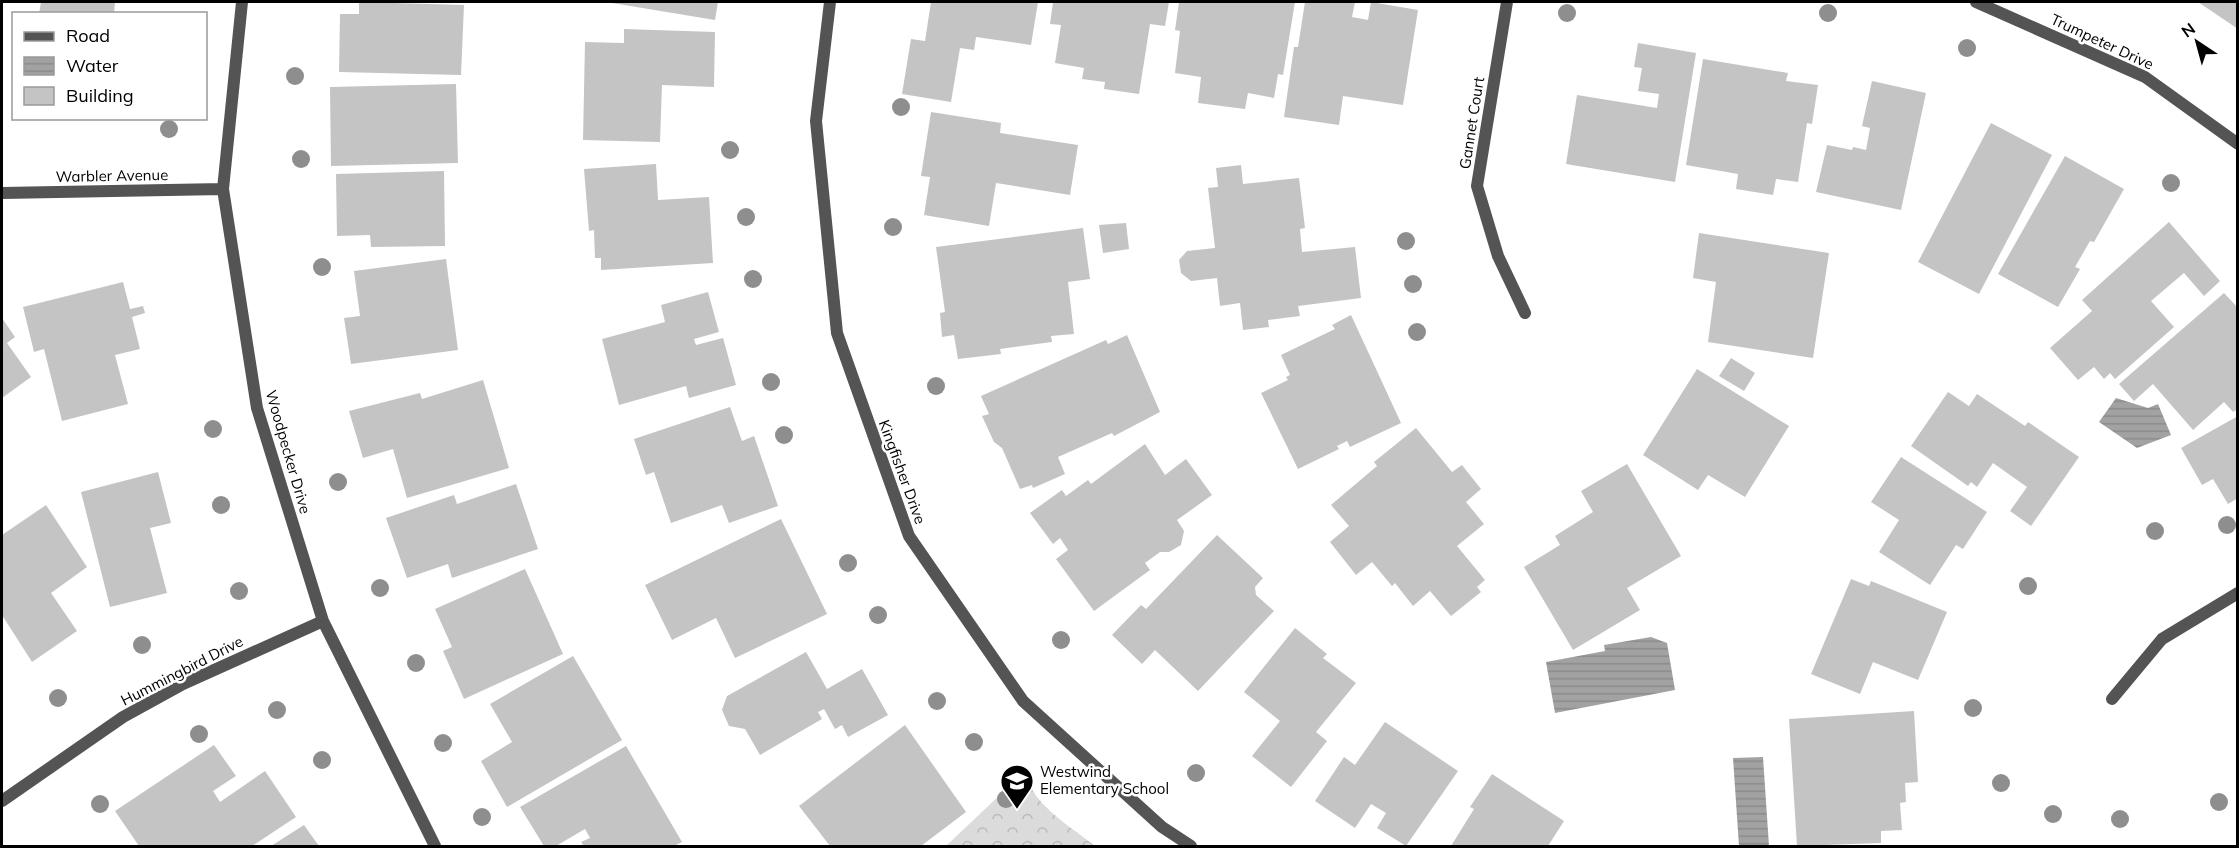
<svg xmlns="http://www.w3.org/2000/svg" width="2239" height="848" font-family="Mulish,sans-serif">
<defs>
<pattern id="forest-crowns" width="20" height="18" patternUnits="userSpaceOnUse" patternTransform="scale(1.5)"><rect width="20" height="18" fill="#dbdbdb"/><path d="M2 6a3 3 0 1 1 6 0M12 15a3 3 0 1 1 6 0" fill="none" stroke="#bababa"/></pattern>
<pattern id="water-rules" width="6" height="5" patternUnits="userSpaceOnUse" patternTransform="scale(1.5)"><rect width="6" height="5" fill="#a2a2a2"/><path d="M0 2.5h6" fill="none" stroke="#8a8a8a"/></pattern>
</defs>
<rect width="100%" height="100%" fill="#fff"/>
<path fill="url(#forest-crowns)" d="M1023,773C1030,781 1031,789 1037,797C1053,817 1076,831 1095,846H946Z"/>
<path fill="url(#water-rules)" d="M2116,398L2148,408L2158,404L2171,435L2137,448L2099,422Z
M1651,637L1667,643L1675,690L1555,713L1546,662L1605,651L1604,645Z
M1763,757L1769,846H1739L1733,758Z"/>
<path fill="#c4c4c4" d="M41,2H115L114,14H39Z
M359,2L464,5L461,75L339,72L340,14H359Z
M606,2H718L715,20Z
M931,2H1038L1031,45L976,37L974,50L960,48L951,102L902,94L911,39L925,41Z
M1053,2H1169L1165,26L1150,24L1139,94L1104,89L1105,82L1082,79L1084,68L1055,63L1061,25L1050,24Z
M1179,2H1295L1283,75L1278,74L1274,98L1248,93L1245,109L1198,103L1201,77L1175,73L1180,31L1175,30Z
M1305,2H1355L1352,17L1368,20L1371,2L1418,10L1403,105L1343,96L1339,125L1284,117L1294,47H1298Z
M2198,2H2238V29Z
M624,29L715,32L714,87L662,85L660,142L583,140L585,42L624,43Z
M1638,43L1696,53L1675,182L1566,164L1577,95L1657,108L1659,94L1638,91L1642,68L1634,67Z
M1703,59L1788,73L1786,81L1818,85L1812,124L1807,123L1798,182L1776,179L1773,195L1736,189L1738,174L1686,165Z
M1872,81L1926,93L1901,210L1816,192L1827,145L1852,150L1853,147L1866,150L1870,128L1862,126Z
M456,84L458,163L331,166L330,87Z
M931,112L1001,123L1000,133L1078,145L1070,195L996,183L989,226L924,215L930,177L921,176Z
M1991,123L2052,155L1979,294L1918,262Z
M2065,156L2124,189L2094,242L2090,241L2075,267L2080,269L2058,307L1998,274Z
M656,164L658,200L709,197L713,263L601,270V258H595L594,230L589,231L584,169Z
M1241,165L1243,184L1299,178L1305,228L1300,229L1302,252L1355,247L1361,298L1298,306L1300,316L1268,320L1269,327L1243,330L1240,303L1220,306L1217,278L1191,281L1181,273L1179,260L1187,251L1215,248L1208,188L1218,187L1216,168Z
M444,171L445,246L371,247L370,235L337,236L336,174Z
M2169,222L2220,281L2204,296L2184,273L2151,301L2174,327L2115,379L2110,373L2104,379L2094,367L2078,380L2050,348L2092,311L2082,300Z
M1126,223L1129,249L1103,253L1099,225Z
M1083,228L1090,279L1068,282L1074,334L1051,336L1052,342L1000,349L1001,354L958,359L954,335L942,337L940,313L945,312L936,247Z
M1699,233L1829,253L1813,358L1708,342L1716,282L1693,278Z
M446,259L458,350L351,364L344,318L360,316L354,271Z
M123,282L130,309L143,306L145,313L132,317L140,349L115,355L128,404L62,421L44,349L34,352L23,307Z
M708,292L719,332L694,339L696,345L723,338L736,385L689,398L686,386L619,405L602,339L665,322L661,305Z
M2224,293L2238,308V409L2233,412L2224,402L2193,430L2153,384L2134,401L2119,384Z
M1351,315L1401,423L1350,447L1347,441L1337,446L1339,449L1298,469L1261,393L1288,380L1286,377L1290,375L1281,355L1335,329L1332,325Z
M2,318L15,337L7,343L31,377L2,398Z
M1127,335L1160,412L1114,436L1112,433L1058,457L1065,474L1033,488L1032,485L1020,489L1002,448L994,442L982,416L989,414L981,396L1106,340L1108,344Z
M1731,358L1755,373L1744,391L1719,376Z
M1697,369L1789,426L1745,497L1708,475L1698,490L1643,455Z
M483,380L509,468L407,498L393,449L363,458L349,411L420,393L422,399Z
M1948,392L1969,406L1977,394L2025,426L2028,422L2079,457L2031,526L2010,511L2027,487L1993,463L1977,487L1971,482L1968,486L1911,446Z
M730,407L742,441L754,436L778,506L729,523L722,505L671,523L654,472L646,475L634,439Z
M2238,416V498L2228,504L2213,479L2202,485L2181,448Z
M1416,428L1452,472L1462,465L1481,489L1466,502L1484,524L1457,546L1485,580L1477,587L1481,592L1451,616L1430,591L1413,606L1395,583L1392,586L1372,562L1356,575L1330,542L1349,526L1331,505L1377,466L1374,462Z
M1145,444L1165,475L1186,459L1212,495L1177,520L1184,531L1181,545L1169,552H1160L1145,563L1150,570L1094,611L1056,559L1068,550L1060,538L1053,544L1030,513L1062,490L1066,496L1088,480L1091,484Z
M1901,457L1987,512L1963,549L1956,545L1930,585L1879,552L1899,520L1871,502Z
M1627,464L1681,556L1627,588L1640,610L1573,650L1524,567L1560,545L1555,536L1593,512L1581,491Z
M158,472L171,523L150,528L167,593L110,607L81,492Z
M516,484L538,549L452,578L448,564L407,578L386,518L454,495L457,504Z
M46,505L87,567L51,593L77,631L32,662L2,615V535Z
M781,519L827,614L735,658L716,618L672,640L645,585Z
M1217,535L1263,578L1255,587L1256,595L1274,611L1198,691L1155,650L1142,664L1112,635L1141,605L1146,609Z
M525,569L563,654L464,699L443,651L452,647L435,609Z
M1851,579L1869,586L1871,581L1947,612L1918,680L1873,662L1860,694L1811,674Z
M1295,628L1327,654L1323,658L1356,683L1316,732L1327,741L1291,787L1252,756L1280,721L1244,692Z
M806,652L827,689L862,669L888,715L848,737L842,725L835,729L824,709L818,712L822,719L760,755L745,729L729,726L722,710L727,696Z
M573,656L622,740L507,807L481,761L512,742L490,704Z
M1914,711L1918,782L1905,783L1906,802L1900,803L1902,830L1881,831V843L1797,846L1789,719Z
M1385,722L1458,771L1406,846L1377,828L1386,813L1371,804L1355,828L1315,801L1344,757L1355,765Z
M905,725L966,812L921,846H830L799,806Z
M214,745L236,776L213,791L220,802L265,771L296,817L252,846H139L115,811Z
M626,746L682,842L674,846H584L581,842L590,838L585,829L556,846H544L520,807Z
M1492,774L1564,821L1548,846H1451L1474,809L1470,807Z
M304,825L319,846H271Z"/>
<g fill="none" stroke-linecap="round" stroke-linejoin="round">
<path stroke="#545454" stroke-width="12" d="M242,2L223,189L257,408L323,621L435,846
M830,2L816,121L837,333L909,536L1023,701L1162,827L1191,846
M1507,2L1477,186L1498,256L1525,313
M1976,2L2145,77L2238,144
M2,193L223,189
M2112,699L2162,639L2238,593
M2,801L123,717L183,684L323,621"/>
</g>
<g fill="#8e8e8e">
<circle cx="1567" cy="13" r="9"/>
<circle cx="1828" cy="13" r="9"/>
<circle cx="1967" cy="48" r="9"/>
<circle cx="295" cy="76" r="9"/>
<circle cx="901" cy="107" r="9"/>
<circle cx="169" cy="129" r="9"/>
<circle cx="730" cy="150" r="9"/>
<circle cx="301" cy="159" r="9"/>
<circle cx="2171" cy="183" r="9"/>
<circle cx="746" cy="217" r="9"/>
<circle cx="893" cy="227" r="9"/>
<circle cx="1406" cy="241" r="9"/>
<circle cx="322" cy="267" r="9"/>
<circle cx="753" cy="279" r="9"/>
<circle cx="1413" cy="284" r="9"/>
<circle cx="1417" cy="332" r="9"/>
<circle cx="771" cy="382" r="9"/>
<circle cx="936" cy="386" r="9"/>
<circle cx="213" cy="429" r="9"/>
<circle cx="784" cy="435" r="9"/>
<circle cx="338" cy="482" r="9"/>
<circle cx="221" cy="505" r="9"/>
<circle cx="2227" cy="525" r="9"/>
<circle cx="2155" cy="531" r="9"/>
<circle cx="848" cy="563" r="9"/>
<circle cx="2028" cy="586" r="9"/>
<circle cx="380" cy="588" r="9"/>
<circle cx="239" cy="591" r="9"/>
<circle cx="878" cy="615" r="9"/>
<circle cx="1061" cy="640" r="9"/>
<circle cx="142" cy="645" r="9"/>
<circle cx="416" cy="663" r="9"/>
<circle cx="58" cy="698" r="9"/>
<circle cx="937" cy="701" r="9"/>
<circle cx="1973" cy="708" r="9"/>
<circle cx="277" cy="710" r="9"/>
<circle cx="199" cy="734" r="9"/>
<circle cx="974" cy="742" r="9"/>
<circle cx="443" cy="743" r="9"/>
<circle cx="322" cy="760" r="9"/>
<circle cx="1196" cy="773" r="9"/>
<circle cx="2001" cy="783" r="9"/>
<circle cx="1006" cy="799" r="9"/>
<circle cx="2219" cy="802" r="9"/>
<circle cx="100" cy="804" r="9"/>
<circle cx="2053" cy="814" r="9"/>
<circle cx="482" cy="817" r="9"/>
<circle cx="2120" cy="819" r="9"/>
</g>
<defs>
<g id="school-pin" transform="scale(1.725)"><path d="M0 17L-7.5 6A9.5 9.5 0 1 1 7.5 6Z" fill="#000" stroke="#fff"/><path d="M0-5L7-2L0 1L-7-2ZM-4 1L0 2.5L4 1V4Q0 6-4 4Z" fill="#fff"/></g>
</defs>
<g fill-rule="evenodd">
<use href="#school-pin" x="1017" y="781"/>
</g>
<g text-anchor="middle" stroke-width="5" stroke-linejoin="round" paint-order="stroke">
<g font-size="15" fill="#000" stroke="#fff">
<text transform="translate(2102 42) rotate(25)" y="5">Trumpeter Drive</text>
<text transform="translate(1472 123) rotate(-81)" y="5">Gannet Court</text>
<text transform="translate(112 176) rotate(-1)" y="5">Warbler Avenue</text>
<text transform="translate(288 452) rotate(74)" y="5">Woodpecker Drive</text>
<text transform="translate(902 472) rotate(70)" y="5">Kingfisher Drive</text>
<text transform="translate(182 671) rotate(-27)" y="5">Hummingbird Drive</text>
</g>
<g font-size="15" fill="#000" stroke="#fff" text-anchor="start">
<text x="1040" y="777">Westwind<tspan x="1040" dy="17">Elementary School</tspan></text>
</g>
</g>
<rect width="2239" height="848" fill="none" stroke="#000000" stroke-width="6"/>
<rect x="12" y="12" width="195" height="108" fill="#ffffff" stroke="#999999" stroke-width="1.5"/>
<rect x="24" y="32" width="30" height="9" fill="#545454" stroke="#999999" stroke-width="1.5"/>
<text x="66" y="42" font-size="18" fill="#000000">Road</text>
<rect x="24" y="57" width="30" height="18" fill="url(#water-rules)" stroke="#999999" stroke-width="1.5"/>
<text x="66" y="72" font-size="18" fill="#000000">Water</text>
<rect x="24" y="87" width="30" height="18" fill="#c4c4c4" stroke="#999999" stroke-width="1.5"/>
<text x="66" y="102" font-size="18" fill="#000000">Building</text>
<g transform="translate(2197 42) rotate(324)" stroke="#ffffff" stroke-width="4.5" paint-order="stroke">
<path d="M0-4.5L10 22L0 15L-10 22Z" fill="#000000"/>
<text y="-9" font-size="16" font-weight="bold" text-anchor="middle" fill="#000000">N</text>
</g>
</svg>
